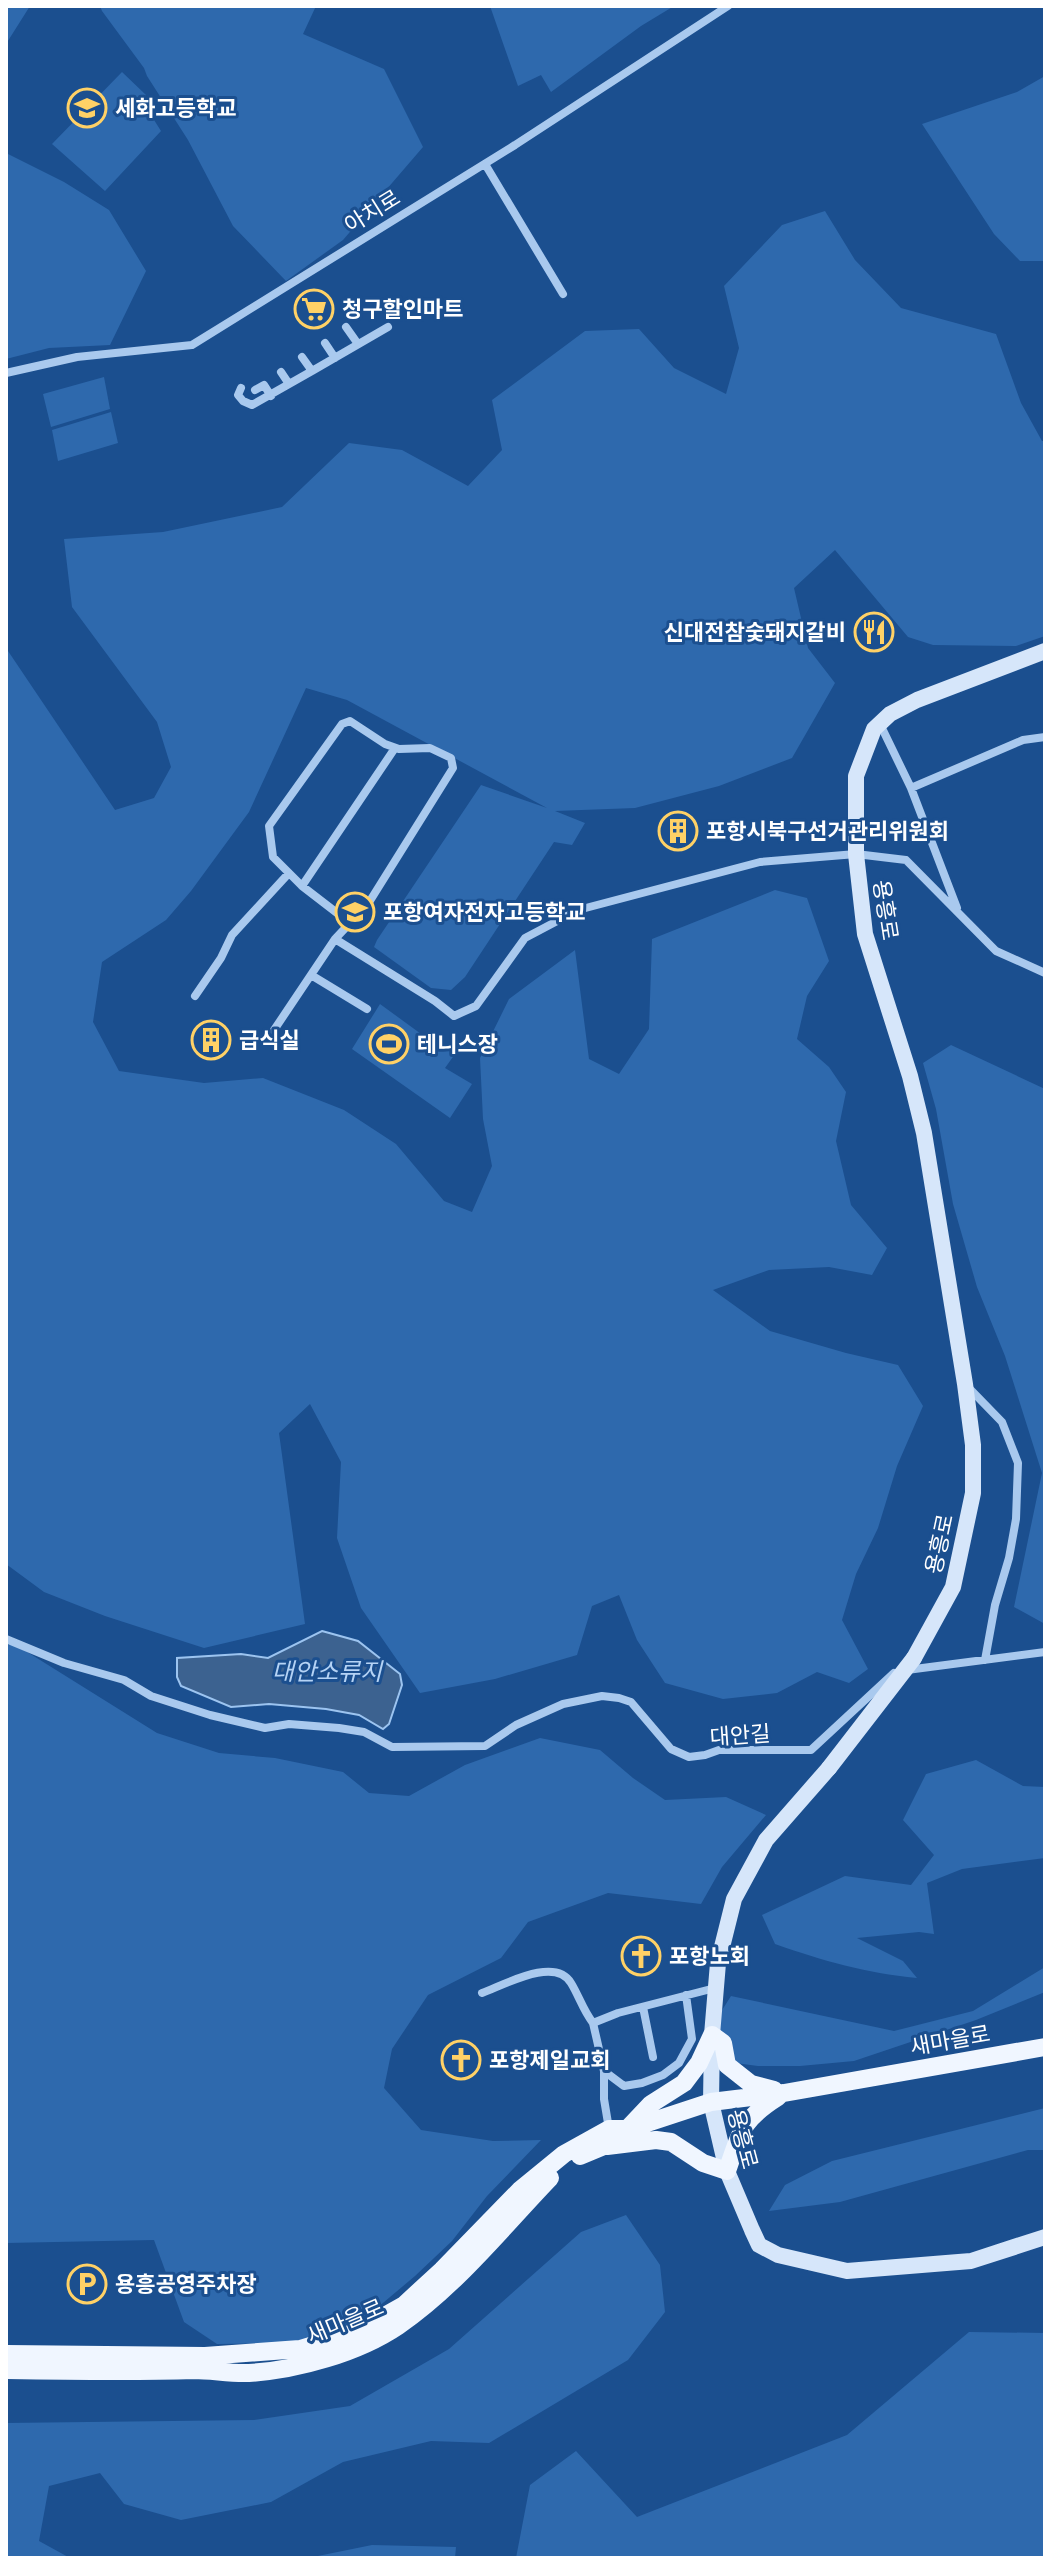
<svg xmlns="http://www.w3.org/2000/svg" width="1051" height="2564" font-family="'Open Sans','Noto Sans KR',sans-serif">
<rect width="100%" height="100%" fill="#1b4f8f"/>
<path fill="#2e69ad" d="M6,6H30L6,44Z
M100,6H316L303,34L384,69L423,147L343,240L286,281L233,226L188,140L147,76L144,68L102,11Z
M490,6H674L641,26L551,92L541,75L518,86Z
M122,72L146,95L144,104L161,131L105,191L52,144Z
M1045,76V261H1020L994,234L922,124L1017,92Z
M6,153L64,182L109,210L146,271L110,345L49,348L6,359Z
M825,211L855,260L901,308L996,334L1021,403L1042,441H1045V636L1016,646L933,645L908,637L835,550L794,588L808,648L835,683L792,758L719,786L635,808L555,811L585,823L572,845L554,842L465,977L451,990L431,988L374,947L377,940L481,785L547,808L347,700L306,688L249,812L191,891L166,920L102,962L93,1022L119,1071L204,1083L263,1078L344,1110L396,1144L444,1201L472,1212L492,1166L483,1119L480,1058L509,999L575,950L589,1059L619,1074L649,1029L652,939L775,890L807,898L829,961L807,996L797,1039L829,1067L846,1092L836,1141L851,1205L887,1248L872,1275L829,1267L769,1270L713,1290L770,1331L846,1353L898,1365L923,1406L897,1466L878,1528L856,1574L842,1620L868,1669L849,1683L817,1672L777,1693L723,1699L665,1683L637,1640L619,1595L592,1606L577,1655L495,1679L420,1693L361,1608L337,1538L341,1462L310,1404L279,1433L305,1624L204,1648L105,1616L44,1592L6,1564V648L115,810L154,798L171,767L157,722L72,607L64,539L163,532L282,507L349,443L402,450L468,486L502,450L492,400L585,331L639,329L674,368L726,394L739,348L724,286L782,225Z
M104,377L110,409L51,427L43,394Z
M111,412L118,443L58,461L52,430Z
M380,1004L428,1039L455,1054L445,1068L472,1084L450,1118L352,1049Z
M951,1045L1045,1089V1624L1014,1607L1042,1473L1005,1356L977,1287L953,1204L936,1109L923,1063Z
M6,1645H16L157,1733L219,1753L275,1758L343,1772L369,1793L409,1796L465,1765L540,1738L600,1750L633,1778L665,1800L726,1797L766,1815L722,1867L701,1904L608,1893L528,1922L501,1958L428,1995L392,2049L384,2088L421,2130L493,2141L541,2140L487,2196L452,2241L415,2276L371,2313L315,2339L294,2343L217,2344L184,2322L154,2240L6,2243Z
M976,1760L1023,1786L1045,1787V1858L962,1869L927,1883L934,1934L919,1932L857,1938L903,1961L917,1978C865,1973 824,1961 775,1944L762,1915L845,1876L911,1885L934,1855L903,1820L926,1774Z
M1045,1967V1992L976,2020L854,2061L800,2066H758L713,2060L712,2026L731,1996L894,2031L973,2011Z
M1045,2108V2150H1028L840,2202L769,2211L785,2185L832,2161Z
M626,2215L660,2265L665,2312L628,2360L489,2443L431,2441L343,2462L271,2502L181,2520L124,2504L100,2473L49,2486L39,2541L70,2558H6V2423L254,2420L350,2406L449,2349L581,2232Z
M969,2332L1045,2333V2558H516L530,2485L576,2451L637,2517L847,2435Z
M372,2545L456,2547L455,2558H308Z"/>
<path fill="#3c6290" stroke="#9cc4f0" stroke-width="2" d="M322,1631L358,1641L400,1674L402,1685L389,1724L383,1729L359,1715L326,1709L269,1704L231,1707L181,1686L177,1677V1658L241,1654L268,1658Z"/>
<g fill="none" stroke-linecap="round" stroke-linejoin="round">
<path stroke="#a9c9ee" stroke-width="8" d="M485,164L563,294
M346,327L358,344
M325,343L335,358
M302,357L312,371L388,327
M281,372L289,384
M6,373L77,357L192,345L515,145L728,6
M241,388L238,395L243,401L252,405L312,371
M255,390L264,385L271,396
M880,724L911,788L957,908
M911,788L1023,740L1045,737
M302,886L395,748
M335,939L435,1001L454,1016L476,1006L525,938L578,910L760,862L856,854L906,860L996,951L1045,973
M311,975L367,1009
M195,996L221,958L232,935L289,873
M268,1039L335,939L368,904L453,768L451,758L430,748L399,749L385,744L350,721L342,724L269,826L273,857L302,886L350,923
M967,1386L1002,1422L1018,1463L1016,1519L1009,1558L995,1605L985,1660
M6,1639L64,1663L124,1680L151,1696L210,1715L265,1728L289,1724L339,1728L364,1732L392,1747L485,1746L516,1725L563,1704L602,1696L619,1698L631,1702L671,1749L689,1757L705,1755L719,1750H811L894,1673
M907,1670L1045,1652
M482,1993C504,1985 555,1956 571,1983C579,1996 583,2010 593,2023
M686,1995L692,2039L679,2063L663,2075L642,2083L624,2086L604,2071L593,2023L618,2013L715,1988
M643,2007L653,2057
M604,2071V2099L609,2129"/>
<path stroke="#d6e6fa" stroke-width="16" d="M914,1658L953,1587L973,1493V1445L965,1384L924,1133L910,1076L865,934L856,854V776L874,729L890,714L917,700L1045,651
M829,1768L766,1840L734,1899L718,1963L712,2035L711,2102L727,2171L752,2230L759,2245L778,2255L847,2271L971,2261L1045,2237"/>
<path stroke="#f0f6ff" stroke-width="18" d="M607,2146L656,2140L671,2142L703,2163L727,2171C741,2132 740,2121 778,2097
M580,2156L616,2141L651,2104L684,2083L699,2063L712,2035L723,2043L727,2065L751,2084L774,2090
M6,2354L205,2356L300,2349L356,2332L404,2305L442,2270L520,2190L564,2154L609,2129H629L711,2102L784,2093L1045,2047
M6,2370C69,2371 131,2372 194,2370C212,2370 231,2374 249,2373C297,2370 358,2353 398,2326C456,2286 501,2229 550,2178"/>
<path stroke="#d6e6fa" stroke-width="16" d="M829,1768L914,1658"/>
</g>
<defs>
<g id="school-ring" transform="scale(2)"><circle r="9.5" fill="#1b4f8f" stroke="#ffd166" stroke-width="1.5"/><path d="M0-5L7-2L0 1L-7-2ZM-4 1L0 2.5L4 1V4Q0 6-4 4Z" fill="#ffd166"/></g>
<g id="supermarket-ring" transform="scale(2)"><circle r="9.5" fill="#1b4f8f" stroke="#ffd166" stroke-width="1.5"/><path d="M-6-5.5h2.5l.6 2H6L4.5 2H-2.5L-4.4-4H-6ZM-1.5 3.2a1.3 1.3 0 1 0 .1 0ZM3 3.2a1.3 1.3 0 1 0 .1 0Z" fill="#ffd166"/></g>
<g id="restaurant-ring" transform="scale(2)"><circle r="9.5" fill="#1b4f8f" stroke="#ffd166" stroke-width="1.5"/><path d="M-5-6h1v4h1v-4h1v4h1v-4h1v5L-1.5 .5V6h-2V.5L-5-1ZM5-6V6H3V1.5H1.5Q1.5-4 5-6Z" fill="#ffd166"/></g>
<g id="building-ring" transform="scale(2)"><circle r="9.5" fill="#1b4f8f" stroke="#ffd166" stroke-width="1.5"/><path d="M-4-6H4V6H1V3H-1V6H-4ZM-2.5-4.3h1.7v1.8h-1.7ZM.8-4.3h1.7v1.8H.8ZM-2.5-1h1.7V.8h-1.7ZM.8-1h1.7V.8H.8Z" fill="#ffd166"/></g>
<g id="stadium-ring" transform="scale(2)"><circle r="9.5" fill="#1b4f8f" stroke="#ffd166" stroke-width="1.5"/><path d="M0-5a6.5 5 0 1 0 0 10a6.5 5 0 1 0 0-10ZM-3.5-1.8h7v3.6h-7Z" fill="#ffd166"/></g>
<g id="church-ring" transform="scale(2)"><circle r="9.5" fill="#1b4f8f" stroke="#ffd166" stroke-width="1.5"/><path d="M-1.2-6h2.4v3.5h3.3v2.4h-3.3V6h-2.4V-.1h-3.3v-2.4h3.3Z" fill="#ffd166"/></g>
<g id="parking-ring" transform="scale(2)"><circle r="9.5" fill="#1b4f8f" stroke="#ffd166" stroke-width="1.5"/><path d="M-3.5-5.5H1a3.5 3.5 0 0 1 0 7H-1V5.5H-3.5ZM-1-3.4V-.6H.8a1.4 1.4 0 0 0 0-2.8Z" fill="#ffd166"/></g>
</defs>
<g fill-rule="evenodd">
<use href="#school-ring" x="87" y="108"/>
<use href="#supermarket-ring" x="314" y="309"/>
<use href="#restaurant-ring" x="874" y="632"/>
<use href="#building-ring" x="678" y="831"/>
<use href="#school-ring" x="355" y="912"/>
<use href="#building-ring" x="211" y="1040"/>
<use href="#stadium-ring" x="389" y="1044"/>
<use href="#church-ring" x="641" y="1956"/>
<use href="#church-ring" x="461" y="2060"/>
<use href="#parking-ring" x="87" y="2284"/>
</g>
<g text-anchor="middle" stroke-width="6" stroke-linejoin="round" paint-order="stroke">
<g font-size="22" font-weight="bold" fill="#fff" stroke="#1b4f8f" text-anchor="start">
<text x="115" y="116">세화고등학교</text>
<text x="342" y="317">청구할인마트</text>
<text x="846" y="640" text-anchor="end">신대전참숯돼지갈비</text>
<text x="706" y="839">포항시북구선거관리위원회</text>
<text x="383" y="920">포항여자전자고등학교</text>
<text x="239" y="1048">급식실</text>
<text x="417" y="1052">테니스장</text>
<text x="669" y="1964">포항노회</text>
<text x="489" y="2068">포항제일교회</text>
<text x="115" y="2292">용흥공영주차장</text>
</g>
<g font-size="22" fill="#fff" stroke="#1b4f8f">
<text transform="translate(372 211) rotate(-32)" y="8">아치로</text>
<text transform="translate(886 910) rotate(81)" y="8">용흥로</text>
<text transform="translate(939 1544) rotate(-78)" y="8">용흥로</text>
<text transform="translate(740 1735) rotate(-4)" y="8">대안길</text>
<text transform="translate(950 2040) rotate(-10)" y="8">새마을로</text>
<text transform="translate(743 2139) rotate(75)" y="8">용흥로</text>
<text transform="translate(345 2321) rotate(-23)" y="8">새마을로</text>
</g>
<g font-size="24" font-style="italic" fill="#b5d3f5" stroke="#1b4f8f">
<text x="327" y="1680">대안소류지</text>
</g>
</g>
<rect width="1051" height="2564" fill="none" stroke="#ffffff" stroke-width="16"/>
</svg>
